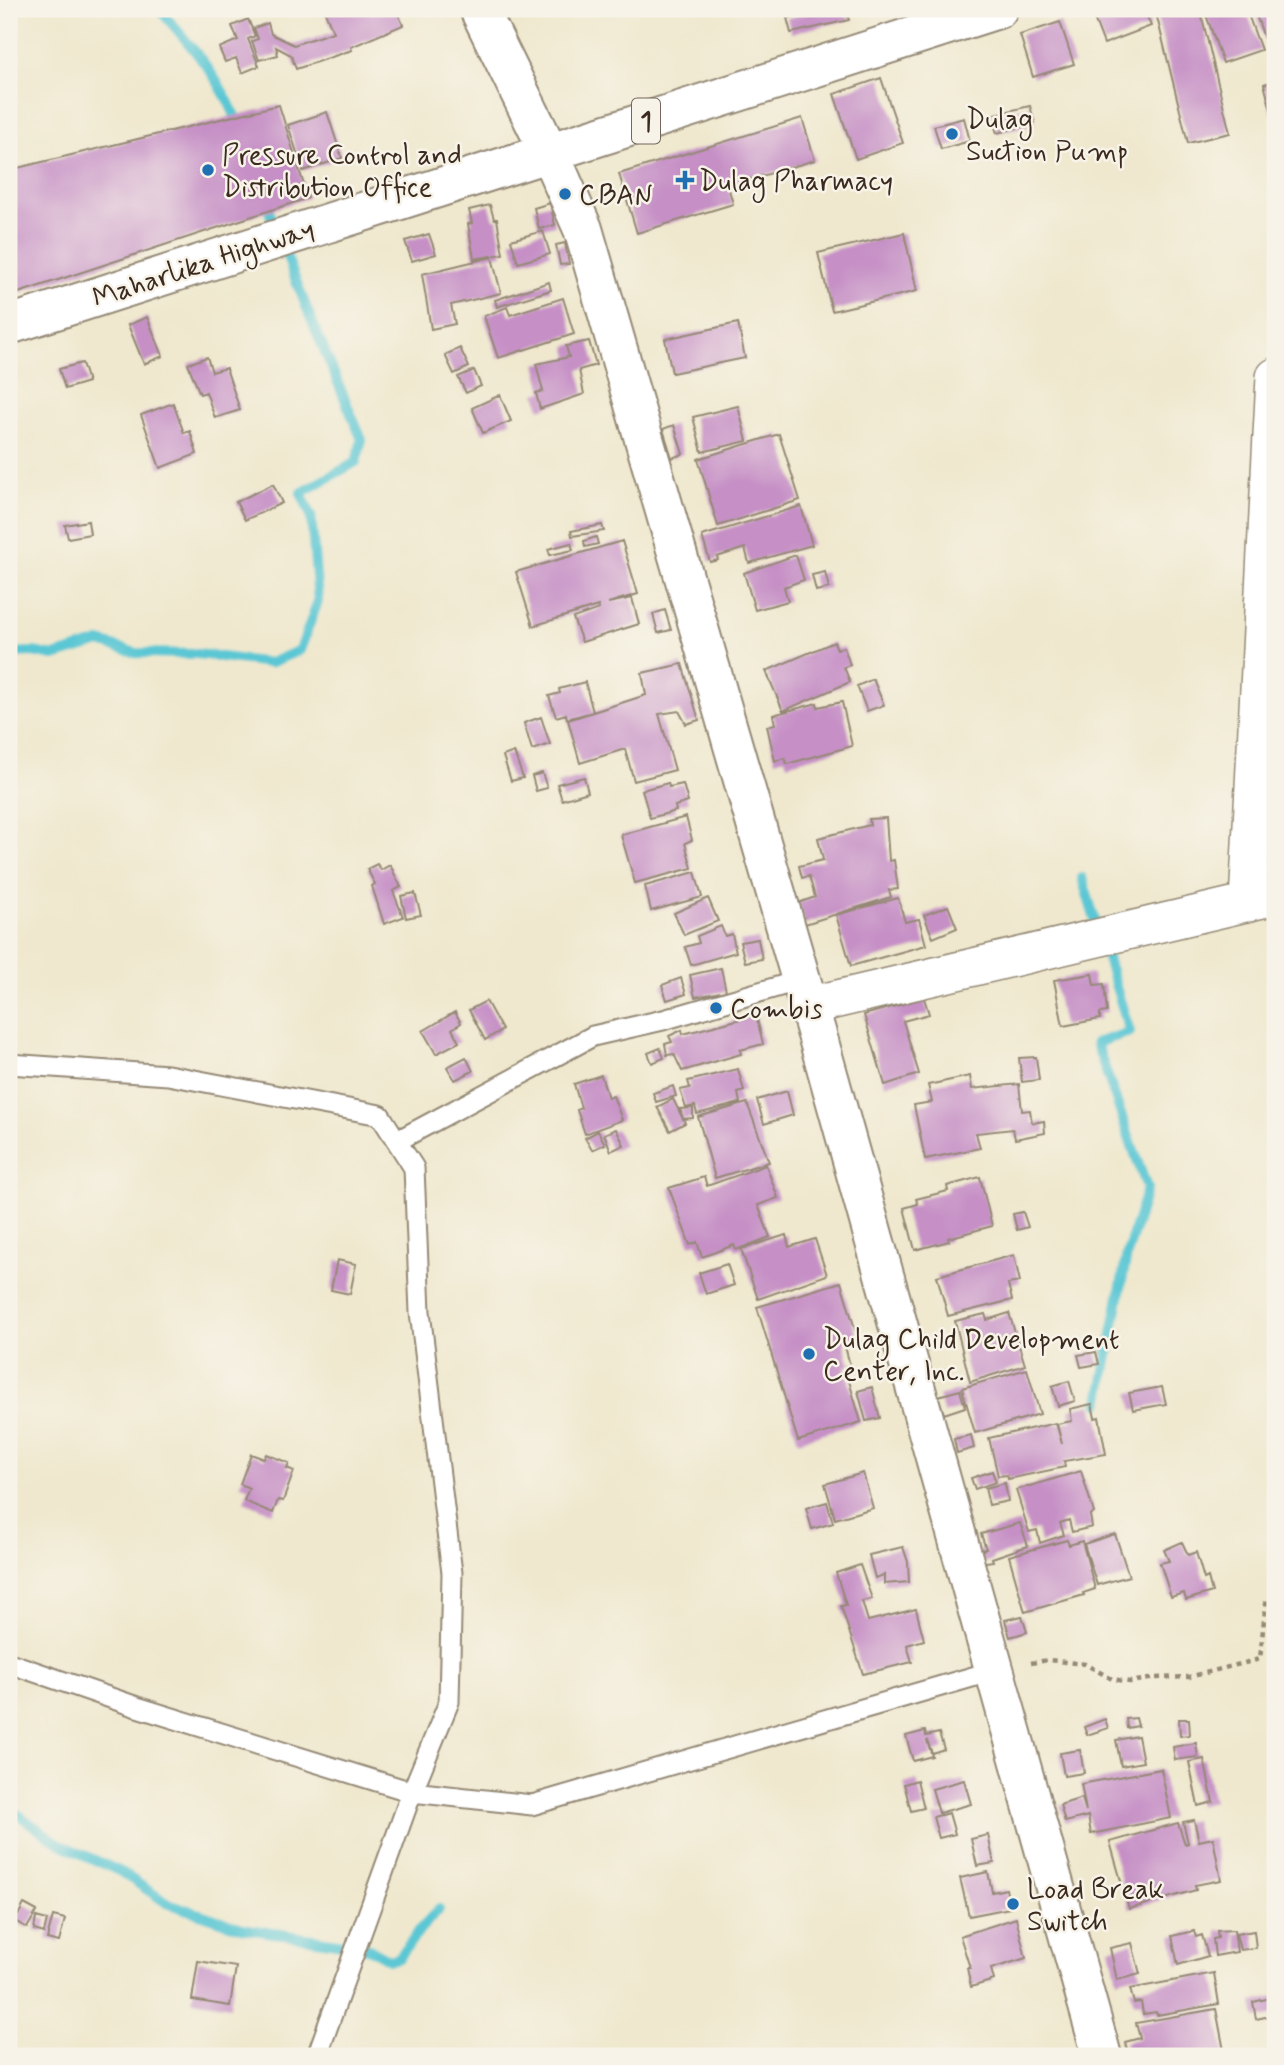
<svg xmlns="http://www.w3.org/2000/svg" width="1284" height="2065" font-family="Mynerve,sans-serif">
<rect width="100%" height="100%" fill="#f7f3e8"/>
<filter id="ink" filterUnits="userSpaceOnUse"><feTurbulence type="fractalNoise" baseFrequency=".0143" numOctaves="2"/><feDisplacementMap in="SourceGraphic" scale="14" xChannelSelector="R" yChannelSelector="G"/><feConvolveMatrix kernelMatrix="1 2 1 2 8 2 1 2 1" color-interpolation-filters="sRGB"/></filter>
<filter id="wash" filterUnits="userSpaceOnUse"><feTurbulence type="fractalNoise" baseFrequency=".00686" numOctaves="4" result="noise"/><feDisplacementMap in="SourceGraphic" scale="28" xChannelSelector="R" yChannelSelector="G"/><feGaussianBlur stdDeviation="1.57" result="paint"/><feColorMatrix in="noise" values="0 0 0 0 0 0 0 0 0 0 0 0 0 0 0 0 0 1.4 0 .05"/><feComposite in="paint" operator="in"/></filter>
<g filter="url(#wash)">
<rect width="100%" height="100%" fill="#efe8ce"/>
<g fill="none" stroke-linecap="round" stroke-linejoin="round">
<path stroke="#5bc7d4" stroke-width="10" d="M159,9C190,45 224,81 239,127
M9,653L33,652L54,656L100,642L136,653L197,654L270,663L300,650L318,601L311,515L301,493L356,462L362,440L309,314L264,198
M1082,878L1130,1032L1096,1043L1147,1188L1127,1254L1099,1403
M9,1808L58,1843L121,1872L167,1903L242,1928L368,1948L389,1960L399,1958L421,1928L439,1909"/>
</g>
<g id="blocks">
<path fill="#c690c6" d="M324,9H402L397,11L403,25L351,47L352,50L296,69L291,55L276,47L278,55L259,60L252,41L258,39L254,28L268,23L271,34L294,45L333,32Z
M826,9H846L849,20L791,33L787,18Z
M1094,9H1144L1151,26L1104,44L1091,10Z
M1155,9H1200L1230,133L1188,143Z
M1204,9H1246L1261,50L1223,63Z
M1254,9H1275V49L1269,52Z
M248,19L255,36L248,39L259,66L242,73L236,58L225,62L219,48L238,40L232,26Z
M1060,22L1074,64L1033,77L1020,35Z
M881,78L903,143L856,159L834,94Z
M1275,81V113L1272,114L1264,84Z
M279,105L308,198L9,296V170Z
M1030,106L1035,123L997,133L991,115Z
M327,112L342,158L303,171L288,125Z
M802,118L815,160L728,186L733,204L637,233L619,174Z
M964,118L970,141L941,149L934,126Z
M550,203L555,225L539,229L534,208Z
M490,205L494,219H497L503,254L474,259L468,224L472,223L469,210Z
M543,231L550,254L518,263L511,240Z
M904,233L917,291L832,311L818,253Z
M429,234L436,254L412,261L405,241Z
M565,243L569,264L560,265L556,245Z
M492,257L501,293L451,305L455,324L431,329L422,274Z
M549,282L551,290L497,307L495,300Z
M563,298L574,334L498,358L484,316L507,307L510,315Z
M147,317L163,356L144,364L128,325Z
M738,323L745,358L672,373L665,339Z
M589,341L596,365L579,370L584,394L540,409L536,393L543,391L536,364L569,357L566,346Z
M460,348L469,367L454,374L445,355Z
M207,357L212,372L226,368L240,410L215,418L206,392L200,394L188,364Z
M82,363L88,382L65,389L59,369Z
M474,370L481,386L466,393L458,377Z
M500,395L511,421L483,433L472,408Z
M173,403L184,433L190,431L197,454L160,468L141,415Z
M738,406L747,441L702,452L693,417Z
M674,425L683,454L672,458L663,429Z
M779,434L800,500L718,526L698,459Z
M273,484L282,503L245,520L236,502Z
M801,506L812,545L749,563L745,548L717,557L718,560L710,562L702,536Z
M88,521L90,534L68,538L65,525Z
M602,525L604,531L572,536L571,531Z
M596,537L598,544L585,547L584,541Z
M622,541L638,594L608,603L632,598L639,624L582,642L573,618L599,609L598,606L533,626L516,572Z
M571,543L573,550L550,555L548,549Z
M796,555L804,580L784,587L788,601L755,610L744,573Z
M825,572L829,588L816,591L812,575Z
M665,610L671,630L658,633L653,614Z
M834,642L837,649L844,647L850,665L844,667L850,682L783,711L766,671Z
M682,664L699,720L686,724L679,711L659,714L675,770L634,781L625,749L580,763L568,720L646,695L642,673Z
M873,679L884,705L867,711L857,686Z
M585,682L593,712L567,719L566,714L556,717L549,696L560,693L559,689Z
M842,702L852,746L787,764L785,758L775,761L767,726L775,724L773,715L817,703L818,707Z
M541,717L550,744L532,750L524,723Z
M514,752L523,778L511,781L503,756Z
M542,773L547,788L536,791L532,776Z
M584,777L588,792L562,800L557,784Z
M668,783L669,787L683,784L688,802L675,806L676,811L650,818L642,790Z
M686,817L692,840L685,843L692,868L635,883L621,835Z
M886,818L889,861L894,860L898,889L889,890L891,897L805,924L798,903L815,897L809,876L802,878L799,866L823,860L818,838L870,825L869,819Z
M377,864L381,870L390,865L401,887L393,891L403,917L384,924L372,886L375,884L367,869Z
M695,872L702,897L651,911L645,886Z
M415,893L421,915L406,918L401,896Z
M708,898L718,921L684,935L674,913Z
M898,898L905,922L919,919L926,945L851,966L836,915Z
M948,906L957,928L933,938L924,915Z
M721,926L725,936L732,934L736,952L691,965L685,947L699,943L697,936Z
M758,939L762,959L745,962L740,942Z
M721,968L726,991L695,997L690,975Z
M1092,974L1094,985L1104,984L1107,1012L1100,1013V1019L1063,1026L1054,980Z
M681,978L686,994L667,1000L662,985Z
M924,998L929,1014L903,1021L919,1074L885,1085L864,1015Z
M486,1001L502,1030L485,1040L469,1010Z
M455,1012L461,1023L452,1029L459,1042L436,1054L423,1031Z
M756,1015L763,1044L740,1050L741,1054L682,1071L674,1054L667,1055L665,1044L672,1042L669,1036L682,1030L683,1034Z
M660,1048L664,1058L652,1063L648,1053Z
M466,1057L473,1071L455,1080L447,1067Z
M1036,1057L1039,1080L1022,1082L1019,1058Z
M738,1069L744,1091L738,1093L740,1103L697,1114L695,1106L686,1108L680,1090L690,1088L688,1081Z
M601,1075L608,1098L613,1096L622,1120L585,1134L577,1110L581,1108L574,1084Z
M970,1076L972,1089L1019,1084L1022,1111L1030,1110L1032,1123L1044,1121L1045,1133L1015,1139L1013,1129L976,1133L980,1148L925,1159L914,1105L932,1102L928,1085Z
M673,1086L676,1096L656,1102L653,1093Z
M787,1091L793,1115L764,1124L757,1100Z
M673,1099L685,1123L670,1131L657,1107Z
M747,1103L769,1162L715,1178L698,1117Z
M693,1108V1118L683,1119L680,1109Z
M616,1129L624,1145L611,1151L604,1134Z
M598,1131L605,1144L592,1150L585,1138Z
M766,1165L778,1198L758,1205L770,1237L736,1250L734,1245L702,1257L697,1242L690,1245L669,1188L704,1177L707,1186Z
M980,1177L992,1226L948,1238L949,1241L915,1250L904,1208L918,1204L916,1199L948,1191L947,1186Z
M1023,1212L1028,1227L1017,1230L1013,1214Z
M786,1235L789,1247L815,1239L827,1275L758,1299L741,1249Z
M1014,1255L1020,1282L1008,1284L1012,1300L948,1316L937,1276Z
M337,1260L356,1264L350,1294L331,1290Z
M727,1264L734,1285L706,1294L699,1273Z
M841,1282L858,1339L844,1343L850,1365L845,1367L861,1422L798,1441L757,1307Z
M1009,1313L1025,1365L970,1382L955,1321L985,1314L987,1320Z
M1096,1352L1099,1364L1081,1367L1078,1355Z
M1027,1369L1040,1414L975,1433L962,1388Z
M1069,1381L1075,1401L1058,1406L1052,1386Z
M872,1387L880,1418L866,1421L858,1391Z
M1162,1387L1166,1404L1133,1410L1129,1393Z
M960,1390L965,1407L944,1414L938,1396Z
M1092,1404L1095,1418L1099,1417L1106,1454L1064,1461L1065,1467L1008,1479L1007,1475L998,1476L989,1438L1056,1423L1062,1444L1057,1424L1072,1421L1070,1409Z
M971,1435L974,1448L957,1453L954,1439Z
M251,1454L264,1459L266,1454L289,1463L287,1468L294,1471L283,1501L278,1500L273,1513L244,1501L249,1488L240,1484Z
M992,1471L996,1482L975,1489L971,1478Z
M1081,1471L1094,1513L1090,1515L1092,1527L1072,1532L1069,1520L1060,1523L1064,1535L1040,1543L1037,1530L1029,1532L1016,1490Z
M863,1473L873,1508L835,1519L825,1484Z
M1005,1483L1008,1501L989,1505L985,1488Z
M827,1502L833,1523L812,1529L806,1508Z
M1020,1523L1028,1546L992,1558L993,1561L979,1563L977,1551L986,1549L981,1534Z
M1115,1534L1129,1576L1097,1585L1084,1544Z
M1067,1540L1069,1545L1082,1541L1095,1589L1083,1593L1084,1595L1025,1612L1009,1556Z
M1182,1542L1188,1555L1196,1552L1204,1579L1208,1577L1212,1592L1186,1600L1184,1593L1171,1597L1160,1563L1169,1561L1164,1550Z
M903,1547L908,1562L909,1582L884,1584V1575L875,1578L869,1555Z
M860,1565L872,1599L862,1601L868,1621L916,1609L924,1640L907,1645L912,1662L863,1674L841,1606L846,1605L836,1573Z
M1022,1616L1027,1632L1010,1637L1005,1620Z
M1136,1718L1138,1726L1127,1728L1126,1719Z
M1105,1719L1108,1728L1087,1735L1084,1727Z
M1179,1719H1189L1190,1735L1180,1736Z
M925,1731L926,1736L939,1733L944,1749L932,1753L927,1740L932,1756L913,1761L906,1736Z
M1138,1736L1143,1762L1121,1766L1116,1740Z
M1196,1743L1198,1757L1175,1760L1173,1747Z
M1080,1750L1084,1773L1064,1776L1060,1753Z
M1204,1759L1213,1802L1198,1806L1189,1762Z
M1161,1769L1171,1818L1091,1834L1088,1816L1065,1822L1060,1805L1082,1798L1086,1811L1081,1784Z
M917,1780L924,1808L911,1811L904,1784Z
M964,1780L971,1804L939,1813L932,1789Z
M949,1813L955,1834L939,1838L933,1817Z
M1194,1820L1199,1841L1213,1838L1221,1880L1195,1885L1196,1890L1129,1909L1110,1842L1178,1823L1185,1844L1188,1843L1183,1822Z
M988,1835L994,1863L977,1866L971,1839Z
M988,1872L992,1892L1006,1889L1010,1908L969,1916L960,1878Z
M24,1904L37,1911L27,1928L15,1921Z
M53,1916L65,1919L59,1942L47,1939Z
M36,1917L47,1920L44,1933L34,1930Z
M1016,1918L1026,1958L991,1969L994,1980L971,1987L967,1968H970L960,1936Z
M1234,1930L1237,1952L1215,1956L1213,1939L1218,1938L1217,1931Z
M1194,1931L1196,1937L1202,1935L1208,1956L1178,1965L1172,1936Z
M1254,1931L1256,1948L1240,1950L1236,1934Z
M1132,1943L1140,1974L1117,1980L1110,1948Z
M198,1961L236,1967L230,2006L192,2000Z
M1214,1973L1219,2004L1157,2015L1156,2012L1143,2014L1141,2002L1134,2003L1130,1989Z
M1275,1997V2015L1256,2019L1253,2002Z
M1216,2009L1225,2056H1157V2053L1129,2056L1125,2042L1140,2038L1136,2023Z"/>
</g>
</g>
<g filter="url(#ink)">
<use href="#blocks" fill-opacity="0" stroke="#958976" stroke-width="2"/>
<g fill="none" stroke-linecap="round" stroke-linejoin="round">
<g stroke="#958976" stroke-width="23">
<path id="lane" d="M9,1064L168,1075L380,1115L414,1168L420,1312L452,1573L449,1702L412,1792L317,2056
M397,1141L593,1036L663,1020L801,980
M9,1663L137,1707L412,1792L532,1805L993,1671"/>
</g>
<g stroke="#958976" stroke-width="40">
<path id="street" d="M1248,903L1275,377
M808,1006L1275,896"/>
</g>
<g stroke="#958976" stroke-width="42">
<path id="secondary" d="M479,9L549,152"/>
</g>
<g stroke="#958976" stroke-width="42">
<path id="primary" d="M549,152L583,229L818,1038L1102,2056"/>
</g>
<g stroke="#958976" stroke-width="42">
<path id="highway" d="M9,325L998,9"/>
</g>
<path stroke="#958976" stroke-width="4.5" stroke-dasharray="5 5" stroke-linecap="butt" d="M1031,1663L1048,1660L1085,1664L1112,1679L1130,1682L1155,1678L1189,1677L1260,1659L1266,1600L1275,1596"/>
<use href="#lane" stroke="#fff" stroke-width="19"/>
<use href="#street" stroke="#fff" stroke-width="37"/>
<use href="#secondary" stroke="#fff" stroke-width="38"/>
<use href="#primary" stroke="#fff" stroke-width="38"/>
<use href="#highway" stroke="#fff" stroke-width="38"/>
</g>
</g>
<g fill="#1f6fb2" stroke="#f7f3e8" stroke-width="2.5">
<circle cx="952" cy="134" r="7"/>
<circle cx="208" cy="170" r="7"/>
<path d="M681.5 169.5h7v7h7v7h-7v7h-7v-7h-7v-7h7z"/>
<circle cx="565" cy="194" r="7"/>
<circle cx="716" cy="1008" r="7"/>
<circle cx="809" cy="1354" r="7"/>
<circle cx="1013" cy="1904" r="7"/>
</g>
<g text-anchor="middle" stroke-width="5" stroke-linejoin="round" paint-order="stroke">
<rect fill="#f7f3e8" stroke="#73665b" stroke-width="2" x="632" y="98.5" width="28" height="45" rx="5"/>
<g font-size="26" font-weight="bold" fill="#3b2a1e">
<text x="646" y="130">1</text>
</g>
<g font-size="28" fill="#3b2a1e" stroke="#f7f3e8" text-anchor="start">
<text x="966" y="128">Dulag<tspan x="966" dy="32">Suction Pump</tspan></text>
<text x="222" y="164">Pressure Control and<tspan x="222" dy="32">Distribution Office</tspan></text>
<text x="699" y="190">Dulag Pharmacy</text>
<text x="579" y="204">CBAN</text>
<text x="730" y="1018">Combis</text>
<text x="823" y="1348">Dulag Child Development<tspan x="823" dy="32">Center, Inc.</tspan></text>
<text x="1027" y="1898">Load Break<tspan x="1027" dy="32">Switch</tspan></text>
</g>
<g font-size="28" fill="#3b2a1e" stroke="#f7f3e8">
<text transform="translate(203 262) rotate(-18)" y="10">Maharlika Highway</text>
</g>
</g>
<rect width="1284" height="2065" fill="none" stroke="#f7f3e8" stroke-width="35"/>
</svg>
